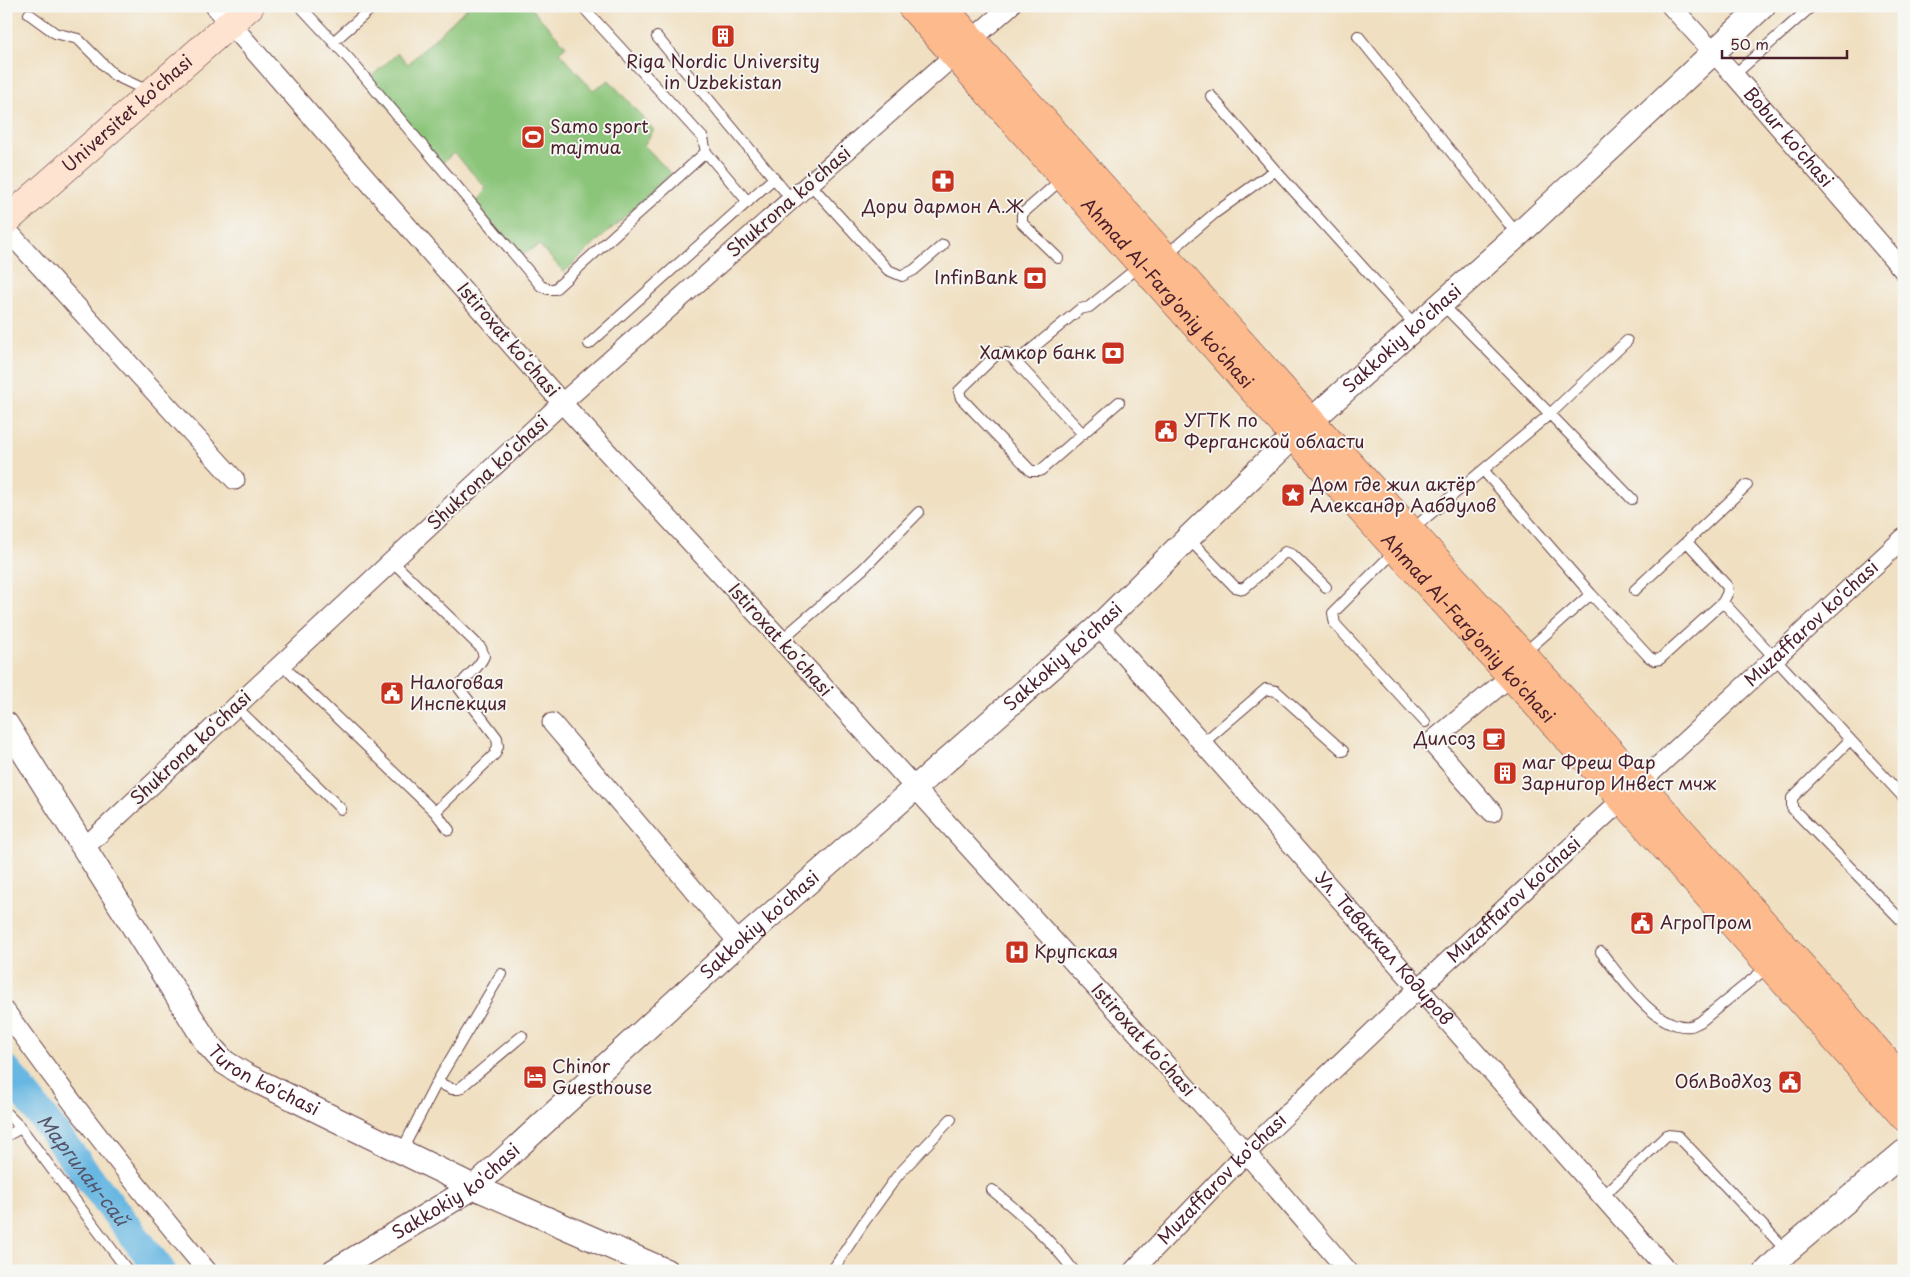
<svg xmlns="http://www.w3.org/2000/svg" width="1910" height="1277" font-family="'Playpen Sans',sans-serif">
<rect width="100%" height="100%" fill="#f6f6f2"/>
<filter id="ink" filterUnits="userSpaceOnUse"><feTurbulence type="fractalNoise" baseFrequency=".02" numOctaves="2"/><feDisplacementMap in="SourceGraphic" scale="10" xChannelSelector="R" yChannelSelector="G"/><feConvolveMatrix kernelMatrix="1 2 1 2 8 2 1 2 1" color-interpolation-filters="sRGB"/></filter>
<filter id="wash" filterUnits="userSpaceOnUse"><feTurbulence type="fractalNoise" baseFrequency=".0096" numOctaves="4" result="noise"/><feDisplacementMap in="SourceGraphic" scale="20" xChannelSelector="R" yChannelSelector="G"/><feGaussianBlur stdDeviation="1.12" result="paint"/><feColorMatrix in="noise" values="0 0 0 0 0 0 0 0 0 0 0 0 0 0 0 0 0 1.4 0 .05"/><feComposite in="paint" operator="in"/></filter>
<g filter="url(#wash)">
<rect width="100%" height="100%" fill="#f0dfc0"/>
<path fill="#8bc579" stroke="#6a7252" d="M469,6H529L566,46L559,52L593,90L609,80L654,130L644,145L671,174L564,272L539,245L521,256L475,204L486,188L454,153L441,164L365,82L398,53L408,64Z"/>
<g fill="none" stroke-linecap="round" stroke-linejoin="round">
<path stroke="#68b7e2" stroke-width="30" id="s1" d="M6,1070L161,1271"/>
</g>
</g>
<g filter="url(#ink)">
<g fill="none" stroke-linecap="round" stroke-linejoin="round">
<g stroke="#633c41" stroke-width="12">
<path id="service" d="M300,6L351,61L541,286L548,289H555L706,152
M582,6L703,138L706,152L748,202
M29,14L55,33L78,39L114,75L150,92
M1358,36L1518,235
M657,37L792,200
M333,42L374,6
M1734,75L1812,6
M1211,96L1275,170L1416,326
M810,184L888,270L902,276L914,270L943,245
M1165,256L1215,213L1275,170
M1058,258L1022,223V214L1063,178
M1442,304L1550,414L1627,341
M589,344L774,178
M1016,362L1083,434
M1119,402L1040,471H1031L961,398L959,391L998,353H1007L1016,362L1080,309L1089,307L1141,265
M1484,471L1591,594L1649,657L1654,660L1660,659L1723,602L1904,798
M1410,531L1550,414L1632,499
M1188,538L1235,587L1243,589L1285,552L1293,555L1326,587
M1687,542L1727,586L1728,592L1723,602
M1396,550L1333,613L1335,624L1425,722
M392,561L481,648L484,656C478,671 465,675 459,688L497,738L498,746L495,754L435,812
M1635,590L1747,485
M781,640L863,569L919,512
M1523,654L1591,594
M281,664L435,812L449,830
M236,707L341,809
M1850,740L1792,798V808L1904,923
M1203,743L1266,689L1276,691L1343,751
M1601,952C1620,976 1655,1030 1690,1026C1693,1026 1697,1023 1700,1022L1769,966
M437,1082L452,1089H459L522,1036
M6,1113L21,1128L128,1271
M6,1136L21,1128
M401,1152L437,1082L501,974
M992,1190C1023,1215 1050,1239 1074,1271
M1603,1196L1667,1135L1678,1136L1787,1251
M832,1271L864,1222L898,1175L951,1119"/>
</g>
<g stroke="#633c41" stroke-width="21">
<g id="minor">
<path d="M215,6L562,403L781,640L1246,1153L1348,1271"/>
<path id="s2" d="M1671,6L1734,75L1904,271"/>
<path d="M6,229L235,480"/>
<path id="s3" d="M1099,626L1668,1271"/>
<path d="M552,723L739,943"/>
<path d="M1492,812L1431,742L1511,676"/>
<path d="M85,847L562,403L1010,6"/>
<path d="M6,1012C69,1101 137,1187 207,1271"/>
<path id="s4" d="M1133,1271L1246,1153L1419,988L1904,538"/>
</g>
</g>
<g stroke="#633c41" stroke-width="26">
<g id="tertiary">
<path id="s5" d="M6,724L207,1043L224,1062L245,1075L474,1187L666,1271"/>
<path id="s6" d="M334,1271L474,1187L739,943L1099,626L1188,538L1294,436L1518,235L1763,6"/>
<path d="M1767,1271L1787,1251L1904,1152"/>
</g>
</g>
<g stroke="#633c41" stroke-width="29">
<g id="secondary">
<path id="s7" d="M6,221L250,6"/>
</g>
</g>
<g stroke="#633c41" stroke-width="29">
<g id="primary">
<path id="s8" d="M911,6L1294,436L1622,799L1904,1117"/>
<path d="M942,6L1311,421L1639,783L1904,1081"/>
</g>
</g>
<use href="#service" stroke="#fff" stroke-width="10"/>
<use href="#minor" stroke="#fff" stroke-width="19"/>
<use href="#tertiary" stroke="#fff" stroke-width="24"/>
<use href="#secondary" stroke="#fee3d1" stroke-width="28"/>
<use href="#primary" stroke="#fcba8d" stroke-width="28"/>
</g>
</g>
<defs>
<g id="building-square" transform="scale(1.25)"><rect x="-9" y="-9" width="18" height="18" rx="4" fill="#c8321e" stroke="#f6f6f2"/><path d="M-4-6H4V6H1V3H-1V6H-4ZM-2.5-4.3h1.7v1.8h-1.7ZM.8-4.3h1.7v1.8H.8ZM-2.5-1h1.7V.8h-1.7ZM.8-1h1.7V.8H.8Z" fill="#fff"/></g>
<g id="stadium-square" transform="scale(1.25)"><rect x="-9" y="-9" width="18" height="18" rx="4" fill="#c8321e" stroke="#f6f6f2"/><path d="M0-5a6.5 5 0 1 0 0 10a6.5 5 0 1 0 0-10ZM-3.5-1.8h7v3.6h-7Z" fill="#fff"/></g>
<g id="pharmacy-square" transform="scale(1.25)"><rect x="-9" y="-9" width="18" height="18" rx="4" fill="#c8321e" stroke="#f6f6f2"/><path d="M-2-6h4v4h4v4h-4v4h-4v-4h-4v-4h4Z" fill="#fff"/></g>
<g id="bank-square" transform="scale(1.25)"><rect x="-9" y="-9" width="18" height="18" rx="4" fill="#c8321e" stroke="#f6f6f2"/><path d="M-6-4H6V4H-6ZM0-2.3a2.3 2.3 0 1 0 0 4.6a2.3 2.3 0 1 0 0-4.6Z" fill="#fff"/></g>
<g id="civic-square" transform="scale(1.25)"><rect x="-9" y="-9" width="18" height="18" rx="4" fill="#c8321e" stroke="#f6f6f2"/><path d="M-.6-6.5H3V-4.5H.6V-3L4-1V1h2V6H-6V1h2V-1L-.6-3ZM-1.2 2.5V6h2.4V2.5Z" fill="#fff"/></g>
<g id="sight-square" transform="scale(1.25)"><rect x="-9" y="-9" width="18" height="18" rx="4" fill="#c8321e" stroke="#f6f6f2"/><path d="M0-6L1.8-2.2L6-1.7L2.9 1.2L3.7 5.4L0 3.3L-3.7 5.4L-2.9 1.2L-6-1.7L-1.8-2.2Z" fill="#fff"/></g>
<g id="cafe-square" transform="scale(1.25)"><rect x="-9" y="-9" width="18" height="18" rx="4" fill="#c8321e" stroke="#f6f6f2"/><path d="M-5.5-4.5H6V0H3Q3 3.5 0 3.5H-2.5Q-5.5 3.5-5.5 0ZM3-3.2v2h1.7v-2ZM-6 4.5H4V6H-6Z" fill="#fff"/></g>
<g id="hospital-square" transform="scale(1.25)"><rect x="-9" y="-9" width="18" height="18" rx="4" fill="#c8321e" stroke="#f6f6f2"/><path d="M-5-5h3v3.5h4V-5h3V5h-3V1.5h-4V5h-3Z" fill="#fff"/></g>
<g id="hotel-square" transform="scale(1.25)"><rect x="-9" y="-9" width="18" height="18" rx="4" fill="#c8321e" stroke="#f6f6f2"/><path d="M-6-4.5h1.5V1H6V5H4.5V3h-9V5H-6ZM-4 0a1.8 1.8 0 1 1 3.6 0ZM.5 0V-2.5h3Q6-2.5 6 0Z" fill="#fff"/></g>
</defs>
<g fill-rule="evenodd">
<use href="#building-square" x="723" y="36"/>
<use href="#stadium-square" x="533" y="137"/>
<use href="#pharmacy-square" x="943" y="181"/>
<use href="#bank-square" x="1035" y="278"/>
<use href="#bank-square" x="1113" y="353"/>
<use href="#civic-square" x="1166" y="431"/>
<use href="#sight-square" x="1293" y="495"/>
<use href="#civic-square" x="392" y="693"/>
<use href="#cafe-square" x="1494" y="739"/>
<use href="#building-square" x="1505" y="773"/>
<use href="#civic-square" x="1642" y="923"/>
<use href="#hospital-square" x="1017" y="952"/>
<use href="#hotel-square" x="535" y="1077"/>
<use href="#civic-square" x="1790" y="1082"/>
</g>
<g text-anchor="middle" stroke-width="4" stroke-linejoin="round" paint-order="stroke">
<g font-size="18" fill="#4a1f2b" stroke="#f6f6f2" text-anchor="start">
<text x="723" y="68" text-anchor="middle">Riga Nordic University<tspan x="723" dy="21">in Uzbekistan</tspan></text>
<text x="550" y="133">Samo sport<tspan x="550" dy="21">majmua</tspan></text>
<text x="943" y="213" text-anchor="middle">Дори дармон А.Ж</text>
<text x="1018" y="284" text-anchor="end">InfinBank</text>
<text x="1096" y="359" text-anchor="end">Хамкор банк</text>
<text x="1184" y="427">УГТК по<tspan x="1184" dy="21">Ферганской области</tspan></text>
<text x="1310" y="491">Дом где жил актёр<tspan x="1310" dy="21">Александр Аабдулов</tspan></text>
<text x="410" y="689">Налоговая<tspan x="410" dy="21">Инспекция</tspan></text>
<text x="1476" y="745" text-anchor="end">Дилсоз</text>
<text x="1522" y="769">маг Фреш Фар<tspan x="1522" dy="21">Зарнигор Инвест мчж</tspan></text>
<text x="1660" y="929">АгроПром</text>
<text x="1034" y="958">Крупская</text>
<text x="552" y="1073">Chinor<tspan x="552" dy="21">Guesthouse</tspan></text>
<text x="1772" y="1088" text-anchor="end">ОблВодХоз</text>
</g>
<g font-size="18" fill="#4a1f2b" stroke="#f6f6f2">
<text dy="6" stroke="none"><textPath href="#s7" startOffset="162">Universitet ko'chasi</textPath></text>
<text dy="6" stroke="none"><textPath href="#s2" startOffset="176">Bobur ko'chasi</textPath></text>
<text transform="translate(789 202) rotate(-41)" y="6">Shukrona koʻchasi</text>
<text dy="6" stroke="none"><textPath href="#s8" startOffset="385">Ahmad Al-Farg'oniy ko'chasi</textPath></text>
<text dy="6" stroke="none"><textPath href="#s6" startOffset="1421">Sakkokiy ko'chasi</textPath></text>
<text transform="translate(508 340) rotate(49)" y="6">Istiroxat koʻchasi</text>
<text transform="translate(488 473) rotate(-43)" y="6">Shukrona koʻchasi</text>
<text dy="6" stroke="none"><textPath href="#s4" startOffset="938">Muzaffarov ko'chasi</textPath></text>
<text dy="6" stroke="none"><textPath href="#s8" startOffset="835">Ahmad Al-Farg'oniy ko'chasi</textPath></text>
<text transform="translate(780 640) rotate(48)" y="6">Istiroxat koʻchasi</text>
<text dy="6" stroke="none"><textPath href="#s6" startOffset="956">Sakkokiy ko'chasi</textPath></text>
<text transform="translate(191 748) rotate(-43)" y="6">Shukrona koʻchasi</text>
<text dy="6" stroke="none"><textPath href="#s4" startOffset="532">Muzaffarov ko'chasi</textPath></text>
<text dy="6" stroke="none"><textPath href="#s6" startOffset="551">Sakkokiy ko'chasi</textPath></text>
<text dy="6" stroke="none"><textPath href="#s3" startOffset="430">Ул. Таваккал Кодиров</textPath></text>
<text transform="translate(1143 1040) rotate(48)" y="6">Istiroxat koʻchasi</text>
<text dy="6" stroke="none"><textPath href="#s5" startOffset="446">Turon ko'chasi</textPath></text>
<text dy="6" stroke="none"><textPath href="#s4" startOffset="128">Muzaffarov ko'chasi</textPath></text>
<text dy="6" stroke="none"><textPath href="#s6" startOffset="146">Sakkokiy ko'chasi</textPath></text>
</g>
<g font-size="19" font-style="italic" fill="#54546b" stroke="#f6f6f2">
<text dy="7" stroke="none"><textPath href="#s1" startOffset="126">Маргилан-сай</textPath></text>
</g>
</g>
<rect width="1910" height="1277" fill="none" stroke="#f6f6f2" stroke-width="25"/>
<path d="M1722 50v8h125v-8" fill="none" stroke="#4a1f2b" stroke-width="2.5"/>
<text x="1730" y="50" font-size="15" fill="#4a1f2b" stroke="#f6f6f2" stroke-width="4" paint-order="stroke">50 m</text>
</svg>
